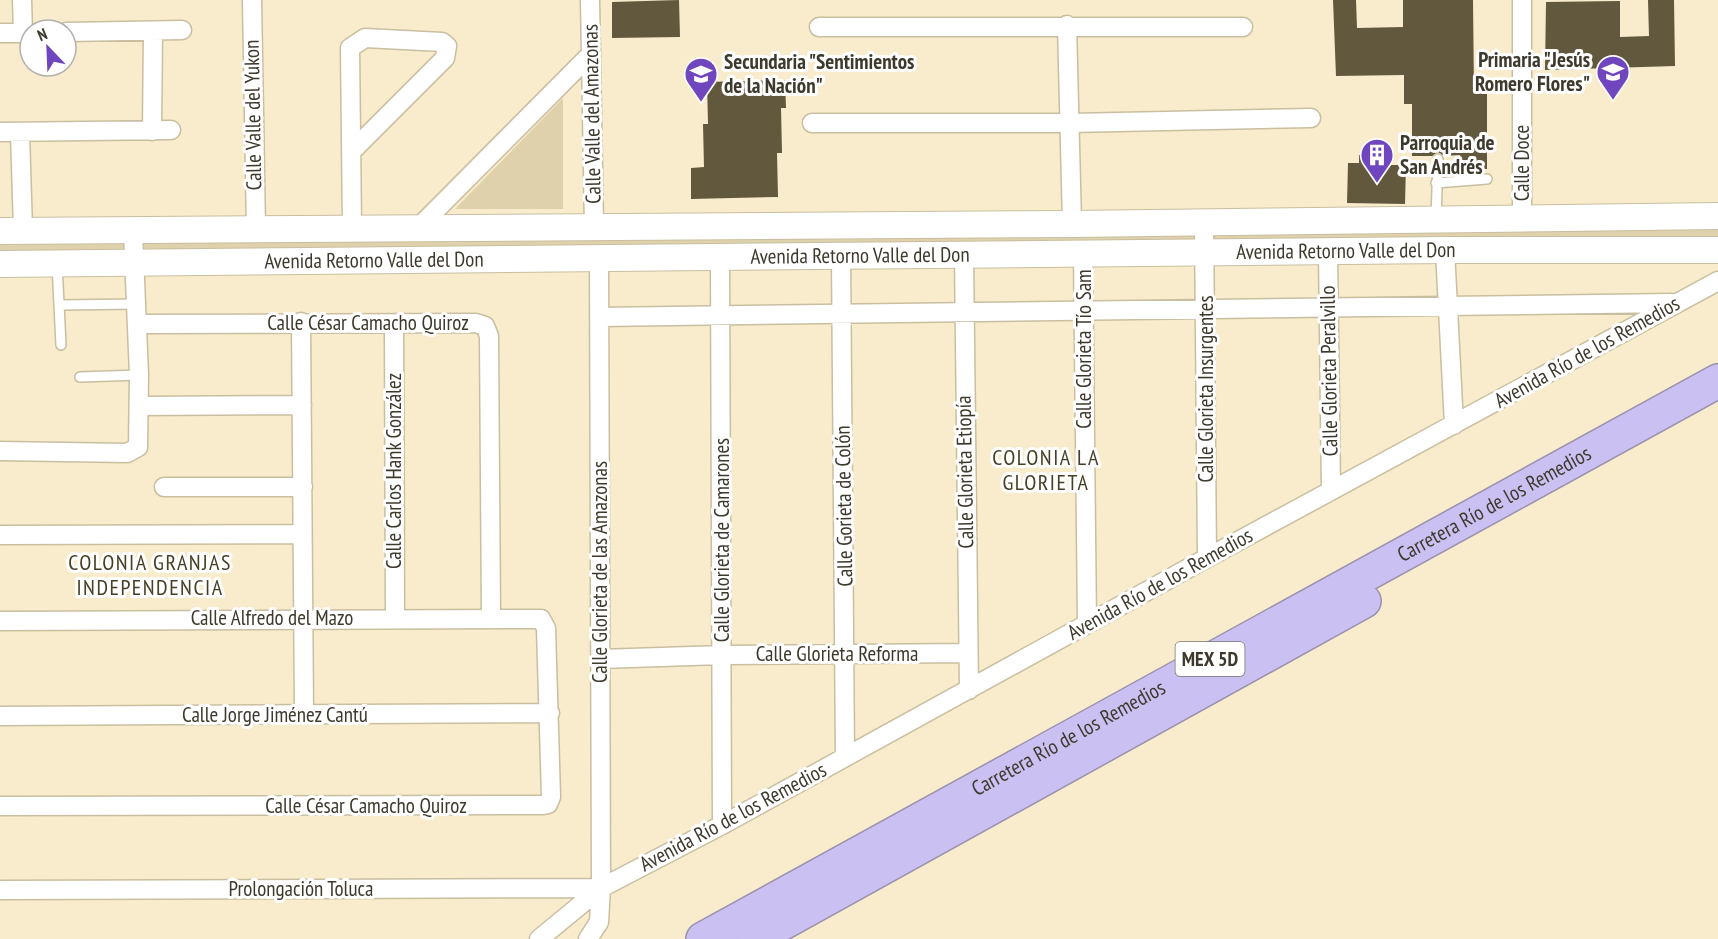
<svg xmlns="http://www.w3.org/2000/svg" width="1718" height="939" font-family="'PT Sans Narrow',sans-serif">
<rect width="100%" height="100%" fill="#f8eccd"/>
<path fill="#dfd1ab" d="M563,98V209H455Z
M1718,226V245L0,258V241Z"/>
<path fill="#62583d" d="M679,0L680,37L612,38V2Z
M1333,0H1356L1357,28L1403,27V0H1473L1474,92H1487V169L1460,170V155L1444,156L1438,152L1432,156H1412V104H1404V75L1336,76Z
M1648,0H1674L1675,66L1545,70L1546,2L1620,1V37L1649,36Z
M785,80L786,108H781L782,153H777L778,197L691,199V168L704,167L703,124H708L707,82Z
M1359,155H1381V165H1406L1405,204L1347,203L1348,163H1359Z"/>
<g fill="none" stroke-linecap="round" stroke-linejoin="round">
<g stroke="#c9bea0" stroke-width="12">
<path id="lane" d="M1436,183L1487,179
M1436,219L1438,159
M57,264L61,345
M59,305L138,304
M80,377L139,375"/>
</g>
<g stroke="#c9bea0" stroke-width="21">
<path id="street" d="M22,0L23,33
M252,0L256,230
M590,0L594,227
M1522,0V219
M1067,25L1072,224
M819,27H1243
M66,32L182,30
M0,33H30
M812,123H1071L1311,118
M152,131L153,32
M0,132L171,130
M20,133L23,231
M351,152L445,58L447,46L442,42L365,38L350,48L352,229
M1204,221L1207,558
M416,230L591,54
M1445,250L1454,425
M1328,251L1331,491
M1083,253L1087,624
M964,254L969,690
M841,255L845,757
M720,256L722,825
M599,317L1672,303
M301,322L304,714
M138,324L476,323L485,326L489,336L491,618
M394,324L395,617
M139,406L302,405
M0,451L127,453L138,447L139,375L133,232
M164,487H303
M0,535L302,534
M0,621L541,619L546,628L551,797L548,804L543,805L0,806
M600,659L722,655L967,653
M0,716L550,713
M0,890L601,888
M539,939L601,888L722,825L1207,558L1718,281
M588,939L599,922L601,888L599,257"/>
</g>
<g stroke="#c9bea0" stroke-width="28">
<g id="secondary">
<path d="M0,231L1072,224L1718,216"/>
<path id="s1" d="M0,264L1445,250H1718"/>
</g>
</g>
<g stroke="#9a91ad" stroke-width="36">
<g id="highway">
<path id="s2" d="M703,939L1718,381"/>
<path d="M754,939L1364,601"/>
</g>
</g>
<use href="#lane" stroke="#fff" stroke-width="9"/>
<use href="#street" stroke="#fff" stroke-width="18"/>
<use href="#secondary" stroke="#fff" stroke-width="26"/>
<use href="#highway" stroke="#cbc0f2" stroke-width="33"/>
</g>
<defs>
<g id="school-pin" transform="scale(1.725)"><path d="M0 17L-7.5 6A9.5 9.5 0 1 1 7.5 6Z" fill="#7046bf" stroke="#fff"/><path d="M0-5L7-2L0 1L-7-2ZM-4 1L0 2.5L4 1V4Q0 6-4 4Z" fill="#fff"/></g>
<g id="building-pin" transform="scale(1.725)"><path d="M0 17L-7.5 6A9.5 9.5 0 1 1 7.5 6Z" fill="#7046bf" stroke="#fff"/><path d="M-4-6H4V6H1V3H-1V6H-4ZM-2.5-4.3h1.7v1.8h-1.7ZM.8-4.3h1.7v1.8H.8ZM-2.5-1h1.7V.8h-1.7ZM.8-1h1.7V.8H.8Z" fill="#fff"/></g>
</defs>
<g fill-rule="evenodd">
<use href="#school-pin" x="1613" y="72"/>
<use href="#school-pin" x="701" y="74"/>
<use href="#building-pin" x="1377" y="155"/>
</g>
<g text-anchor="middle" stroke-width="6" stroke-linejoin="round" paint-order="stroke">
<rect fill="#fff" stroke="#78746c" stroke-width="1.5" x="1175.5" y="642" width="69" height="34" rx="4.5"/>
<g font-size="20" font-weight="bold" fill="#3e392d">
<text x="1210" y="666">MEX 5D</text>
</g>
<g font-size="21" font-weight="bold" fill="#3e392d" stroke="#fff" text-anchor="start">
<text x="1590" y="67" text-anchor="end">Primaria "Jesús<tspan x="1590" dy="24">Romero Flores"</tspan></text>
<text x="724" y="69">Secundaria "Sentimientos<tspan x="724" dy="24">de la Nación"</tspan></text>
<text x="1400" y="150">Parroquia de<tspan x="1400" dy="24">San Andrés</tspan></text>
</g>
<g font-size="21" fill="#3e392d" stroke="#fff">
<text transform="translate(592 114) rotate(-91)" y="7">Calle Valle del Amazonas</text>
<text transform="translate(253 115) rotate(-91)" y="7">Calle Valle del Yukon</text>
<text transform="translate(1522 163) rotate(-90)" y="7">Calle Doce</text>
<text dy="7" stroke="none"><textPath href="#s1" startOffset="1346">Avenida Retorno Valle del Don</textPath></text>
<text dy="7" stroke="none"><textPath href="#s1" startOffset="860">Avenida Retorno Valle del Don</textPath></text>
<text dy="7" stroke="none"><textPath href="#s1" startOffset="374">Avenida Retorno Valle del Don</textPath></text>
<text x="368" y="330">Calle César Camacho Quiroz</text>
<text transform="translate(1084 349) rotate(-90)" y="7">Calle Glorieta Tío Sam</text>
<text transform="translate(1587 352) rotate(-29)" y="7">Avenida Río de los Remedios</text>
<text transform="translate(1329 371) rotate(-91)" y="7">Calle Glorieta Peralvillo</text>
<text transform="translate(1206 389) rotate(-90)" y="7">Calle Glorieta Insurgentes</text>
<text transform="translate(394 471) rotate(-90)" y="7">Calle Carlos Hank González</text>
<text transform="translate(965 472) rotate(-91)" y="7">Calle Glorieta Etiopía</text>
<text dy="7" stroke="none"><textPath href="#s2" startOffset="903">Carretera Río de los Remedios</textPath></text>
<text transform="translate(844 506) rotate(-91)" y="7">Calle Gorieta de Colón</text>
<text transform="translate(722 540) rotate(-90)" y="7">Calle Glorieta de Camarones</text>
<text transform="translate(600 572) rotate(-90)" y="7">Calle Glorieta de las Amazonas</text>
<text transform="translate(1160 584) rotate(-29)" y="7">Avenida Río de los Remedios</text>
<text x="272" y="625">Calle Alfredo del Mazo</text>
<text x="837" y="661">Calle Glorieta Reforma</text>
<text x="275" y="722">Calle Jorge Jiménez Cantú</text>
<text dy="7" stroke="none"><textPath href="#s2" startOffset="417">Carretera Río de los Remedios</textPath></text>
<text x="366" y="813">Calle César Camacho Quiroz</text>
<text transform="translate(733 817) rotate(-28)" y="7">Avenida Río de los Remedios</text>
<text x="301" y="896">Prolongación Toluca</text>
</g>
<g font-size="22" letter-spacing="1.5" fill="#483e24" stroke="#fff">
<text x="1046" y="465">COLONIA LA<tspan x="1046" dy="25">GLORIETA</tspan></text>
<text x="150" y="570">COLONIA GRANJAS<tspan x="150" dy="25">INDEPENDENCIA</tspan></text>
</g>
</g>
<g transform="translate(48 48) rotate(337)"><circle r="28" fill="#ffffff" stroke="#b2b0ab" stroke-width="1.5"/>
<path d="M0-4.5L10 22L0 15L-10 22Z" fill="#7046bf"/>
<text y="-9" font-size="16" font-weight="bold" text-anchor="middle" fill="#3e392d">N</text>
</g>
</svg>
